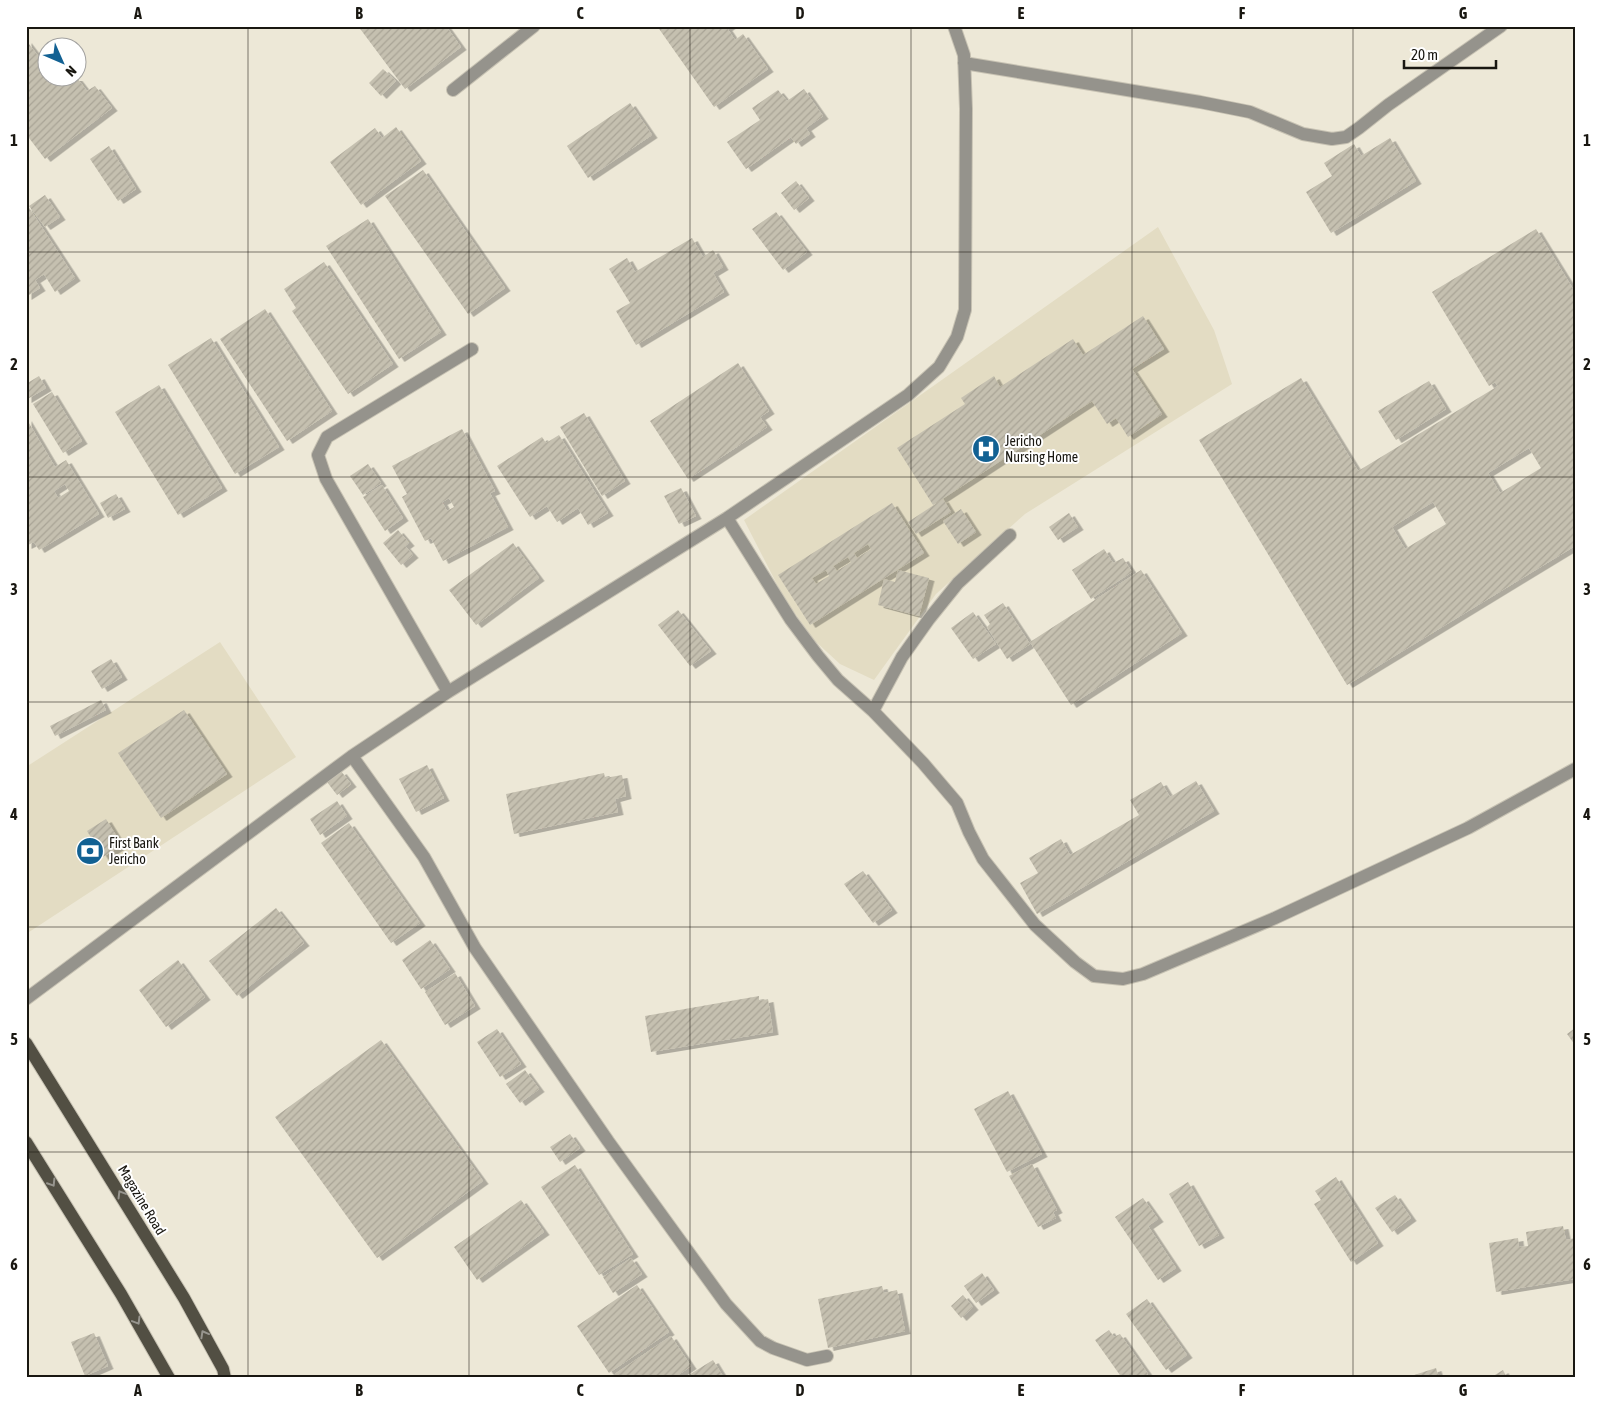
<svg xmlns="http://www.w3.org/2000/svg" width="1601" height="1404" font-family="'Asap Condensed',sans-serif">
<defs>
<pattern id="building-hatch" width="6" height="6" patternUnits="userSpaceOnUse" patternTransform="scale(1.25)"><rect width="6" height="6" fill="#c5c0b0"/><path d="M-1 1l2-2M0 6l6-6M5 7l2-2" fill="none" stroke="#a9a496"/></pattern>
<filter id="shadow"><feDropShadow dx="5.5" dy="3" stdDeviation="0" flood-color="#0004"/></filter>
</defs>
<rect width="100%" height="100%" fill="#ede8d7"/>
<path fill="#e3dcc3" d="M1158,227L1214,330L1232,384L1025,514L936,594L874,680L840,664L815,641L784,598L744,520Z
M220,642L296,757L26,934V767Z"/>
<path fill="url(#building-hatch)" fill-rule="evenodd" filter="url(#shadow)" d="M358,26H446L461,47L405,89Z
M657,26H730L727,28L735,40L743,34L768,69L714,107Z
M26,40L45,65L48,63V78H77L87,91L95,86L112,108L45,159L26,134Z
M383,69L396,81L381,96L369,83Z
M804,89L823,116L806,128L810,134L796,144L791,137L746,169L727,142L760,120L752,108L778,90L787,101Z
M630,103L652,135L588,178L567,146Z
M396,127L421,161L361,205L330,162L375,128L382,138Z
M1390,138L1416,181L1331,233L1306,192L1332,176L1324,163L1354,144L1361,156Z
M109,146L136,189L118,201L90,159Z
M423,170L505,288L468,314L385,196Z
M796,181L809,198L794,210L781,193Z
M45,195L60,217L45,227L29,206Z
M26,203L75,278L55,292L44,274L35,280L40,288L26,297Z
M776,212L807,252L783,270L752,229Z
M368,219L441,332L399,359L326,246Z
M1536,229L1575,292V546L1347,685L1199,440L1301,378L1358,471L1498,386L1495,382L1489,386L1432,292ZM1529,448L1541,468L1500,493L1488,473ZM1433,502L1446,524L1405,549L1392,527Z
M692,238L703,257L713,250L723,267L713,273L724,292L636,345L616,311L630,303L609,269L627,258L635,272Z
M324,262L393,364L348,394L292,311L296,308L284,289Z
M265,309L332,411L287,441L220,339Z
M1143,316L1164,349L1132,369L1162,414L1128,437L1116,418L1107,424L1092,401L933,505L897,448L965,404L961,398L994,376L1000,387L1073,339L1083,355Z
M211,338L279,447L235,474L168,365Z
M738,363L769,411L760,417L767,427L688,479L650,421Z
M39,376L46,388L26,400V384Z
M1429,381L1446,409L1396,440L1378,411Z
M159,385L222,488L178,515L115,412Z
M52,392L82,441L63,453L33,404Z
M584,413L625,481L602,496L560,427Z
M26,418L55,467L66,460L99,514L39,550L34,542L26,546ZM65,484L69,491L58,498L54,491Z
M462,429L495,491L490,493L508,527L443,561L431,538L425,541L402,497L407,494L392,466ZM449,498L454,507L447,511L442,502Z
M559,435L608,513L588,525L578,508L557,522L547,506L530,517L497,466L542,437L546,443Z
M368,464L381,483L363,495L350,476Z
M382,485L403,518L385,531L363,497Z
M681,488L696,516L679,524L664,496Z
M116,494L125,509L108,518L100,503Z
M943,499L951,512L916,534L908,522Z
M892,503L924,553L810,625L778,575ZM868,544L871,549L857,558L854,553ZM848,557L851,562L837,571L833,566ZM826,570L829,576L816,584L812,578Z
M961,509L976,532L958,544L943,521Z
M1069,513L1078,527L1058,540L1049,527Z
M398,530L409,543L405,546L413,555L401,565L383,543Z
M513,543L539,578L476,625L449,590Z
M1104,549L1113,563L1123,558L1132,572L1091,599L1072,570Z
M898,570L929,578L919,616L878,605L884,579L895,582Z
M1141,570L1182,633L1071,705L1030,642Z
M1003,603L1030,644L1007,659L987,627L990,624L984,615Z
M678,610L711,651L690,666L658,625Z
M973,612L996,644L973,659L951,628Z
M111,659L122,677L102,689L91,671Z
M101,700L106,710L55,736L50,726Z
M184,710L227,774L161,818L118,753Z
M427,765L444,798L416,812L399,779Z
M341,771L351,784L337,795L327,782Z
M604,773L605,778L622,775L626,796L615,799L618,812L514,834L506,794Z
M1196,781L1214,811L1037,914L1020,883L1038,873L1029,858L1061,839L1070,855L1139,815L1130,800L1161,782L1170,797Z
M337,801L347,816L320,835L310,819Z
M106,819L122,845L103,857L87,831Z
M349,823L420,923L391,943L321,843Z
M863,871L892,910L873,923L844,884Z
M276,908L304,943L237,996L209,961Z
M430,940L450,969L421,989L402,960Z
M178,960L205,997L166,1027L139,990Z
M455,973L475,1006L445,1025L425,992Z
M759,996V1001L768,999L773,1032L651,1052L645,1016Z
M1575,1028V1045L1567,1034Z
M497,1029L521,1064L500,1077L477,1042Z
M381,1040L483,1181L377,1258L275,1117Z
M525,1070L539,1089L520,1103L506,1084Z
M1008,1091L1042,1154L1007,1172L974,1109Z
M570,1134L580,1148L560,1162L550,1147Z
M1032,1164L1057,1210L1053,1212L1056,1218L1038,1227L1009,1176Z
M575,1165L633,1254L599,1275L541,1187Z
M1336,1177L1378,1243L1351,1262L1314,1204L1321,1200L1315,1191Z
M1188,1182L1219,1235L1199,1246L1169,1194Z
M1395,1195L1411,1218L1392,1232L1375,1208Z
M1143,1198L1158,1219L1148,1226L1176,1268L1158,1280L1115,1217Z
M521,1200L544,1232L477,1280L454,1247Z
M1563,1226L1566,1240L1575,1238V1279L1496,1292L1489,1243L1518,1238L1519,1247L1528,1246L1526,1232Z
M631,1258L642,1274L613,1293L603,1277Z
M982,1273L994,1290L976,1303L964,1286Z
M637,1285L669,1332L609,1373L577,1326Z
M882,1286L884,1293L897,1290L905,1331L828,1348L818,1299Z
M963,1295L973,1307L961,1318L951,1306Z
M1147,1299L1187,1355L1166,1370L1126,1314Z
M1109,1330L1114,1337L1120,1334L1148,1374L1144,1378H1122L1095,1340Z
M94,1333L108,1366L85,1376L71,1342Z
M671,1336L691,1366L674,1378H609Z
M713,1360L724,1378H684Z
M1436,1368L1439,1378H1408V1377Z
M1503,1370L1507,1378H1490Z"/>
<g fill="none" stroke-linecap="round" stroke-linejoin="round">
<g stroke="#c7c2b3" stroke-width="14">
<path id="minor" d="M964,63L1200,102L1250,112L1303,134L1332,139L1346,137L1359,128L1388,105L1501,26
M453,90L534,26
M727,518L791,620L818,656L838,680L873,711L923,763L957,803L969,832L983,859L1035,925L1075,962L1094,976L1123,979L1143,974L1275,918L1468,828L1575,769
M448,692L326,479L318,455L327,437L472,349
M873,711L902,657L929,619L958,583L1010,535
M352,756L424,857L475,948L608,1141L726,1304L760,1341L773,1348L807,1360L827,1356
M26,999L352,756L448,692L727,518L908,395L939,367L957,337L965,310L966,109L964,55L954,26"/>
</g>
<g stroke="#c7c2b3" stroke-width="14">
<path id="major" d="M26,1043L155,1251L184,1298L223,1369L225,1378
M26,1142L121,1294L169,1378"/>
</g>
<use href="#minor" stroke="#95938c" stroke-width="12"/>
<use href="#major" stroke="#524f43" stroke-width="12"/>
</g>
<defs><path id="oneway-chevron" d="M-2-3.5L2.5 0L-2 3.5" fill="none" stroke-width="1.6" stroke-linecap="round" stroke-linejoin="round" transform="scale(1.25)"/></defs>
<g stroke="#97958e">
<use href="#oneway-chevron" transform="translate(52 1183) rotate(58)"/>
<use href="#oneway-chevron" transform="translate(121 1194) rotate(-121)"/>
<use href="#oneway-chevron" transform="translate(137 1321) rotate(59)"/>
<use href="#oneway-chevron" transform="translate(204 1334) rotate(-119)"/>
</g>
<path fill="none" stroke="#191711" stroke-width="1" stroke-opacity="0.55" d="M248,26V1378M469,26V1378M690,26V1378M911,26V1378M1132,26V1378M1353,26V1378M26,252H1575M26,477H1575M26,702H1575M26,927H1575M26,1152H1575"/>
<defs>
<g id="hospital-disc" transform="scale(1.4375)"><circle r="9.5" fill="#126193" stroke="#fff"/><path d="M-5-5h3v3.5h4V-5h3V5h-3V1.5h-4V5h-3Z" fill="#fff"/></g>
<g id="bank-disc" transform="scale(1.4375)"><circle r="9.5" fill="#126193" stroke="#fff"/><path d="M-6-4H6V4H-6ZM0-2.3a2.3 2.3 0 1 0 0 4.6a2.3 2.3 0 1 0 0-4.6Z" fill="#fff"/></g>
</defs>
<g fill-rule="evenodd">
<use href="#hospital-disc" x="986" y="449"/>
<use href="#bank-disc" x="90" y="851"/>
</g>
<g text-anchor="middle" stroke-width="4" stroke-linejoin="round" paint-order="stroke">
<g font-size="14" fill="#191711" stroke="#fff" text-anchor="start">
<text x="1005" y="446">Jericho<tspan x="1005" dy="16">Nursing Home</tspan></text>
<text x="109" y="848">First Bank<tspan x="109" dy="16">Jericho</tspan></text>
</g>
<g font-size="14" fill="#191711" stroke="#fff">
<text transform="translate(142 1200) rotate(59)" y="5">Magazine Road</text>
</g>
</g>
<rect width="1601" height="1404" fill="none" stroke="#ffffff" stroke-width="55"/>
<g transform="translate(62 62) rotate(135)"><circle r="24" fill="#ffffff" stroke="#a3a2a0"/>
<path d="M0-4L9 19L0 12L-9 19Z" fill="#126193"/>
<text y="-8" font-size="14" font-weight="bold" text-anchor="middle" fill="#191711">N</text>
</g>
<path d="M1404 60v8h92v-8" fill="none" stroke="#191711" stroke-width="2.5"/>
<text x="1411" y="60" font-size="15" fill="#191711" stroke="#ffffff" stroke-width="4" paint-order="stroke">20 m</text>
<rect x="28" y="28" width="1546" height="1348" fill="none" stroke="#191711" stroke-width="2"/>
<g font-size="16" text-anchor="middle" font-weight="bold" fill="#191711">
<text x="138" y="19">A</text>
<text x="359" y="19">B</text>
<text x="580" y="19">C</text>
<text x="800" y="19">D</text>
<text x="1021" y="19">E</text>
<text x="1242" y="19">F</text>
<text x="1463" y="19">G</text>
<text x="14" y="146">1</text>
<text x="1587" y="146">1</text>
<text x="14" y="370">2</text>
<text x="1587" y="370">2</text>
<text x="14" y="595">3</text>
<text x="1587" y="595">3</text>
<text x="14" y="820">4</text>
<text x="1587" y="820">4</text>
<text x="14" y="1045">5</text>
<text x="1587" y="1045">5</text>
<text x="14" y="1270">6</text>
<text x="1587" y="1270">6</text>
<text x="138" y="1396">A</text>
<text x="359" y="1396">B</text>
<text x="580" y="1396">C</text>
<text x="800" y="1396">D</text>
<text x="1021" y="1396">E</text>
<text x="1242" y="1396">F</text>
<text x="1463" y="1396">G</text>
</g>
</svg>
